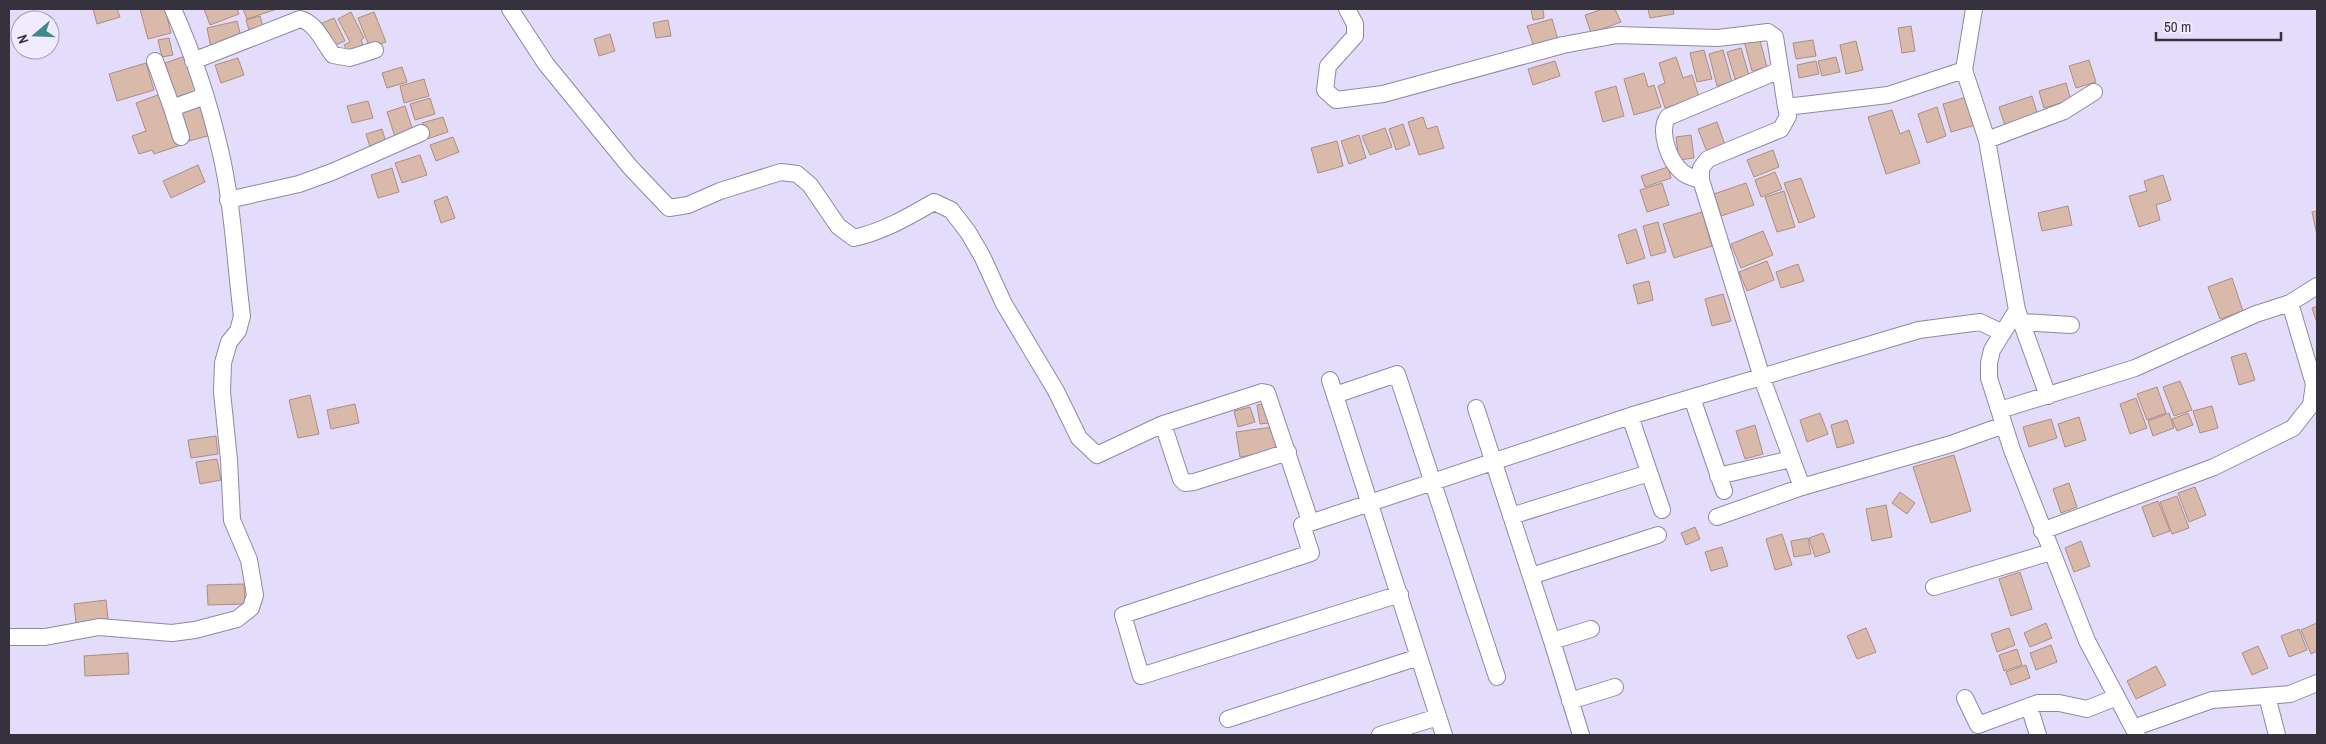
<svg xmlns="http://www.w3.org/2000/svg" width="2326" height="744" font-family="'Archivo Narrow',sans-serif">
<rect width="100%" height="100%" fill="#e4dcfb"/>
<path fill="#d9b9a9" stroke="#ac8e7f" d="M93,9H117L120,17L97,24Z
M140,9H165L171,33L148,39Z
M204,9H237L239,14L210,25Z
M243,9H277L247,19Z
M1531,9H1543L1544,18L1533,20Z
M1603,9H1615L1621,22L1591,33L1585,15Z
M1648,9H1673L1674,14L1650,18Z
M351,12L364,38L361,40L364,47L349,55L344,45L350,42L338,19Z
M374,12L386,42L370,48L358,18Z
M260,16L265,33L251,37L246,20Z
M334,18L345,41L331,47L320,24Z
M1552,19L1558,40L1534,47L1527,26Z
M668,20L671,36L656,38L653,23Z
M237,21L242,41L211,48L207,28Z
M1911,26L1915,51L1902,53L1898,28Z
M610,34L615,51L599,56L594,39Z
M1759,37L1767,67L1752,71L1744,41Z
M169,38L173,55L162,57L158,40Z
M1813,40L1816,56L1796,59L1793,43Z
M1856,41L1863,70L1846,74L1840,45Z
M1741,48L1749,75L1735,79L1727,52Z
M1704,50L1712,79L1697,82L1690,53Z
M1723,50L1732,82L1717,86L1709,54Z
M185,56L196,91L176,97L165,63Z
M1676,57L1683,78L1692,75L1699,97L1665,108L1658,86L1665,83L1659,63Z
M1836,57L1840,72L1822,76L1818,61Z
M238,58L244,75L221,83L215,65Z
M2089,60L2096,82L2076,88L2069,66Z
M1555,61L1560,76L1533,85L1528,69Z
M1816,61L1819,74L1799,78L1797,65Z
M146,63L154,90L117,101L109,74Z
M402,67L407,82L387,88L382,73Z
M1644,73L1648,87L1654,85L1661,107L1634,115L1624,79Z
M424,79L429,96L404,103L400,86Z
M2066,83L2071,100L2044,108L2039,91Z
M1616,86L1624,116L1603,122L1595,92Z
M163,93L181,145L154,154L152,150L139,154L132,136L146,131L136,103Z
M1970,96L1979,124L1951,132L1943,104Z
M2032,96L2039,119L2006,129L1999,107Z
M430,98L435,114L415,120L410,104Z
M368,101L373,118L352,123L347,106Z
M202,104L211,135L189,141L180,110Z
M405,106L414,134L396,140L387,112Z
M1937,107L1946,136L1927,143L1918,114Z
M1892,110L1900,134L1909,130L1920,163L1886,174L1868,117Z
M443,117L448,132L427,139L422,123Z
M1423,117L1427,129L1437,126L1444,148L1419,155L1408,122Z
M1717,122L1725,145L1707,152L1698,129Z
M1403,124L1410,145L1396,150L1389,129Z
M1385,128L1392,147L1370,155L1362,136Z
M382,129L387,146L371,150L366,134Z
M1359,135L1366,158L1349,164L1341,141Z
M1691,135L1694,158L1679,160L1676,137Z
M453,137L459,152L436,161L430,145Z
M1337,141L1343,166L1318,173L1311,148Z
M1773,150L1779,167L1754,177L1747,160Z
M420,155L427,175L402,183L395,163Z
M198,165L205,182L171,198L163,181Z
M1668,167L1671,178L1645,187L1641,176Z
M392,168L399,192L378,198L371,175Z
M1775,172L1782,189L1761,197L1755,180Z
M2163,175L2171,200L2156,205L2160,220L2139,227L2129,196L2147,191L2144,181Z
M1801,178L1815,217L1799,223L1784,183Z
M1662,183L1669,205L1647,212L1640,190Z
M1746,183L1754,205L1721,216L1714,194Z
M1784,191L1795,227L1777,232L1765,197Z
M447,196L455,218L441,223L434,201Z
M2068,206L2072,225L2042,231L2038,213Z
M2317,211V235L2312,212Z
M1702,212L1712,246L1674,258L1663,224Z
M1658,222L1666,252L1651,256L1643,226Z
M1636,229L1645,258L1627,264L1618,235Z
M1763,231L1773,255L1741,268L1731,244Z
M1767,261L1774,280L1747,291L1739,272Z
M1798,264L1804,281L1781,288L1776,272Z
M2232,278L2243,311L2220,319L2208,287Z
M1649,281L1653,300L1638,304L1633,285Z
M1723,294L1731,321L1712,326L1705,299Z
M2317,306V323L2312,308Z
M2246,353L2255,380L2239,385L2231,357Z
M2180,381L2192,410L2174,416L2163,387Z
M2157,387L2166,413L2147,420L2137,394Z
M310,395L319,434L298,438L289,400Z
M2136,398L2147,428L2130,434L2120,404Z
M355,404L359,423L331,429L327,410Z
M1266,404L1269,423L1260,424L1257,405Z
M2212,406L2218,428L2200,433L2193,411Z
M1250,407L1255,422L1238,427L1234,411Z
M1820,413L1828,434L1807,442L1800,420Z
M2169,413L2174,428L2153,436L2148,421Z
M2188,413L2193,425L2177,431L2172,419Z
M2079,417L2086,440L2065,447L2058,424Z
M2051,419L2057,438L2029,447L2023,427Z
M1847,420L1854,443L1837,448L1831,425Z
M1755,425L1763,454L1745,459L1736,431Z
M1273,427L1277,451L1240,457L1236,432Z
M216,436L218,454L191,458L188,440Z
M1954,455L1971,511L1931,523L1913,467Z
M217,459L221,480L200,484L196,462Z
M2069,483L2077,507L2061,513L2053,489Z
M2195,487L2206,515L2189,522L2178,493Z
M1900,492L1915,503L1907,514L1892,503Z
M2177,496L2189,528L2172,534L2160,502Z
M2158,501L2170,531L2153,537L2142,507Z
M1886,505L1892,537L1872,541L1866,509Z
M1695,527L1700,539L1686,545L1681,533Z
M1823,533L1830,552L1815,557L1809,538Z
M1782,534L1792,565L1775,570L1766,539Z
M1808,538L1811,554L1794,557L1791,541Z
M2081,541L2090,566L2074,572L2065,548Z
M1722,547L1728,566L1711,571L1705,552Z
M2020,572L2032,609L2011,616L1999,579Z
M244,584L245,604L208,605L207,585Z
M106,600L108,619L76,623L74,604Z
M2046,623L2052,638L2030,647L2024,633Z
M2317,623V651L2311,654L2301,630Z
M1866,628L1876,652L1857,659L1847,636Z
M2009,628L2015,645L1997,652L1991,634Z
M2299,629L2307,650L2289,657L2281,636Z
M2051,645L2057,662L2036,670L2030,653Z
M2258,646L2268,668L2252,675L2242,653Z
M2017,649L2022,665L2004,671L1999,655Z
M128,653L129,674L85,676L84,656Z
M2026,665L2030,678L2011,685L2006,672Z
M2156,666L2166,685L2136,699L2127,681Z"/>
<g fill="none" stroke-linecap="round" stroke-linejoin="round">
<g stroke="#8f88a4" stroke-width="18">
<path id="minor" d="M510,9L546,64L630,167L669,208L688,205L720,191L781,172L797,174L810,185L838,226L854,238C884,231 908,217 934,202L951,210L968,232L982,256L1004,304L1056,391L1079,438L1097,455L1163,424L1262,392L1267,393L1309,518L1313,522L1630,416L1919,330L1980,322L2003,333
M1347,9L1355,24V36L1328,66L1325,90L1336,100L1383,94L1563,45L1617,35L1718,38L1768,32L1775,37L1786,107L1888,95L1964,70
M1974,9L1964,70L1987,140L2017,310L1992,350L1989,363V378L2012,450L2087,641L2137,735
M155,61L172,108
M193,61L300,19C315,22 324,43 333,55L350,58L375,50
M1786,107L1788,116L1781,129L1708,159L1701,168V180L1764,384L1802,487
M181,137L172,108L205,96
M1987,140L2064,111L2094,92
M1701,180C1694,178 1688,177 1682,172C1669,161 1658,131 1668,117L1780,70
M228,200L299,184L332,172L421,133
M2017,310L2048,396
M2022,322L2071,325
M1330,380L1444,735
M1335,395L1397,374L1497,677
M1692,398L1724,491
M1476,408L1552,641L1591,629
M2000,410L2135,368L2256,314L2290,303L2317,286
M1630,416L1662,510
M1163,424L1181,479L1185,483L1194,482L1288,452
M1718,476L1787,460
M1511,516L1649,473
M1717,517L1802,487L1951,444L2004,425
M1313,522L1302,525L1311,553L1123,615L1141,676L1400,594
M2042,531L2214,467L2293,428L2311,405L2314,384L2290,303
M1531,576L1658,535
M1934,587L2051,552
M9,637H45L99,627L172,633L195,630L237,619L251,608L255,595L249,560L232,520L229,460L222,392L223,363L229,342L238,331L242,316C235,261 233,204 220,150C209,102 193,54 173,9
M1552,641L1581,735
M2267,696L2277,735
M1965,698L1978,725L2038,703H2059L2087,709L2117,697
M1570,701L1615,687
M2029,706L2038,735
M1228,719L1419,657
M2133,728L2212,700L2290,694L2317,683
M1380,735L1438,717"/>
</g>
<use href="#minor" stroke="#fff" stroke-width="16"/>
</g>
<rect width="2326" height="744" fill="none" stroke="#35323e" stroke-width="20"/>
<g transform="translate(35 35) rotate(251)"><circle r="24" fill="#f0ebfe" stroke="#a5a1b1"/>
<path d="M0-4L9 19L0 12L-9 19Z" fill="#41888d"/>
<text y="-8" font-size="14" font-weight="bold" text-anchor="middle" fill="#35323e">N</text>
</g>
<path d="M2156 32v8h125v-8" fill="none" stroke="#35323e" stroke-width="2.5"/>
<text x="2164" y="32" font-size="15" fill="#35323e" stroke="#f0ebfe" stroke-width="4" paint-order="stroke">50 m</text>
</svg>
